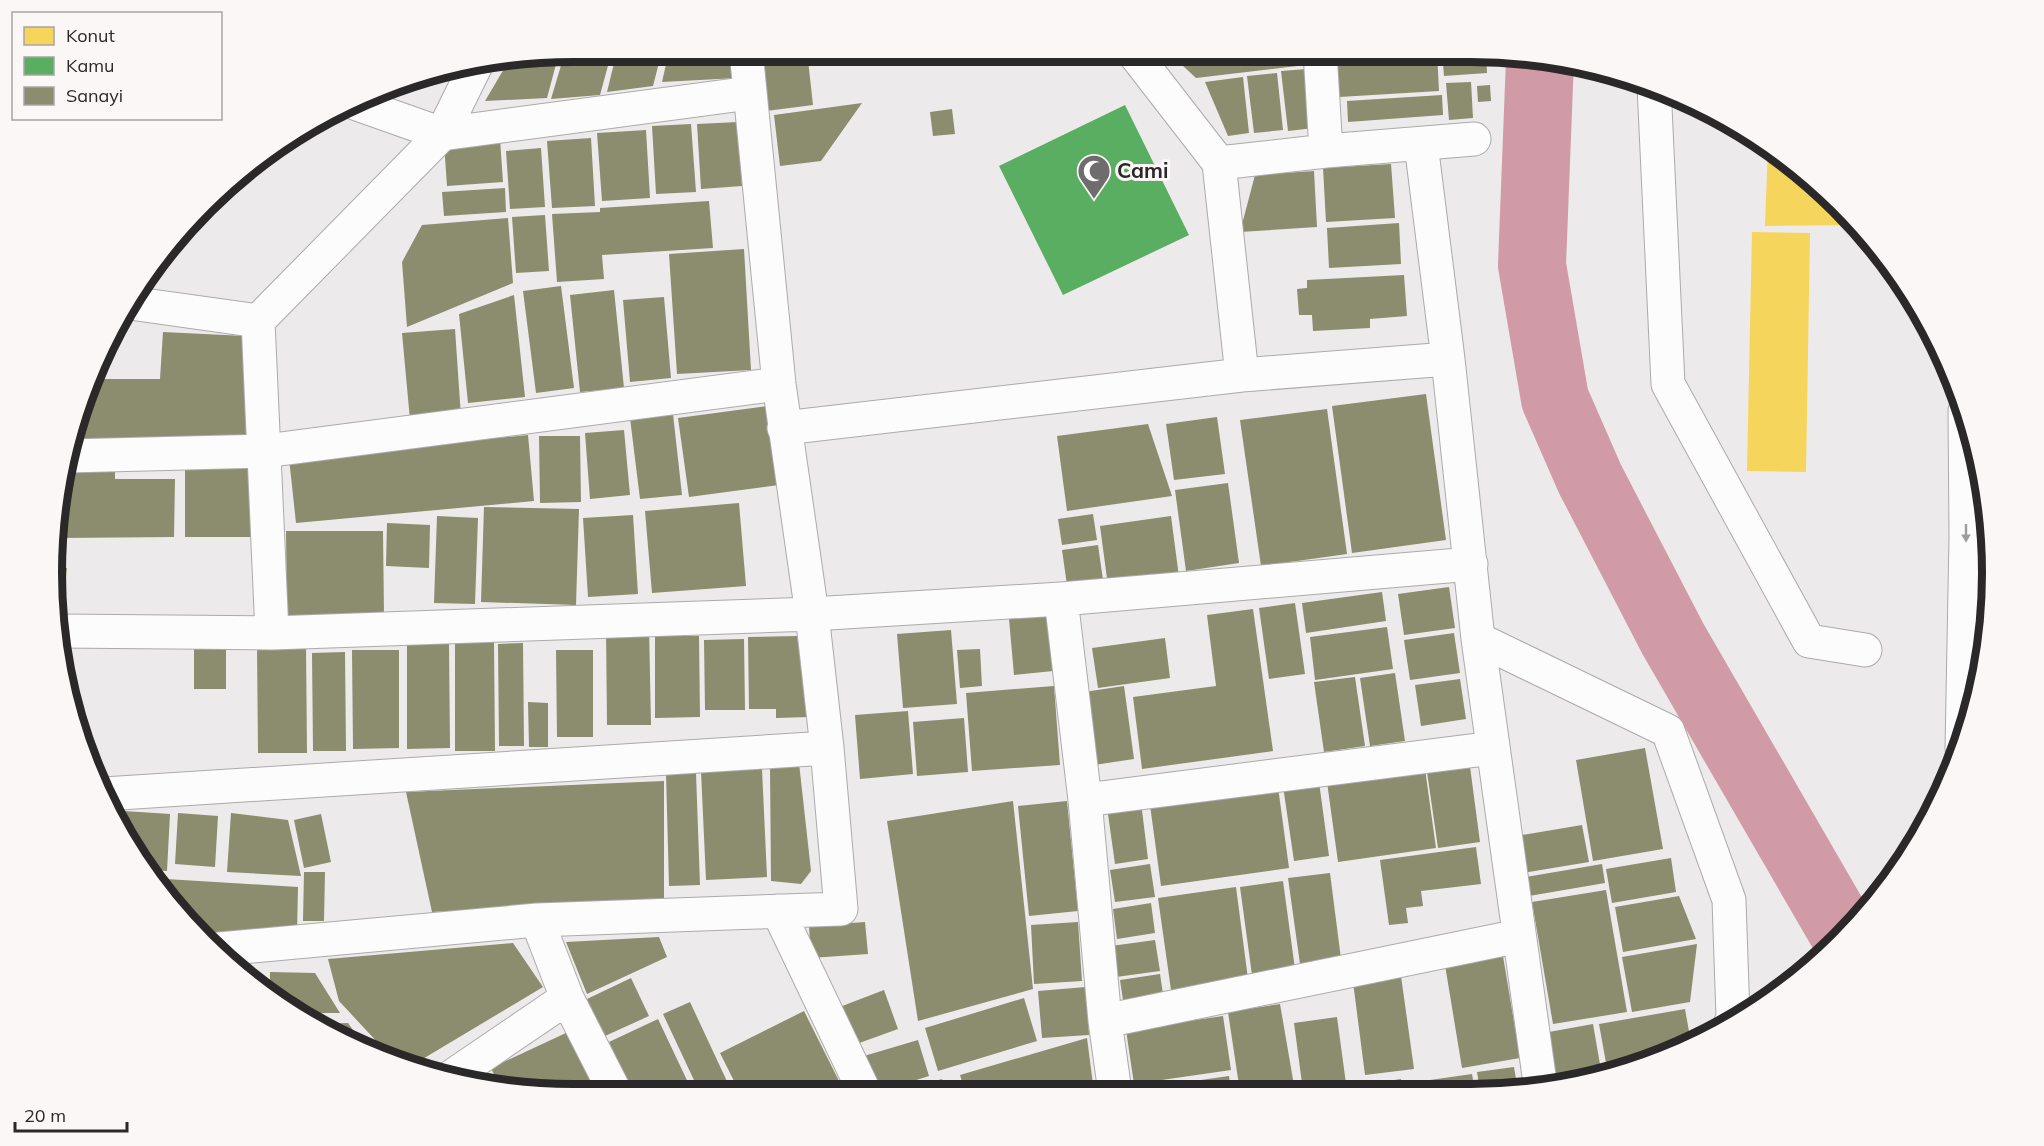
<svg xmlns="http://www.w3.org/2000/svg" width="2044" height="1146" font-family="Mulish,sans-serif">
<rect width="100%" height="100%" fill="#edeaeb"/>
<path fill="#f6d55c" d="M1768,147L1815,181L1856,225L1765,226Z
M1752,232L1810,233L1806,472L1747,471Z"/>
<path fill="#5aae61" d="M1125,105L1189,235L1063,295L999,166Z"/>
<path fill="#8c8c6e" d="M573,51H612L600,95L551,99L565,52Z
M617,51H662L653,86L607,92Z
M669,51H735L737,78L662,82Z
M758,51H807L813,105L766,111Z
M829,51H859V54L829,57Z
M1168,52H1304L1306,65L1196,78Z
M1336,52H1437L1439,91L1339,97Z
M1442,52H1486L1487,73L1444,76Z
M559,53L547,98L485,101L508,62Z
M1307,69L1314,128L1288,131L1281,71Z
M1277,73L1283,130L1254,133L1247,76Z
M1243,77L1249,133L1228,136L1205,82Z
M1471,82L1473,118L1449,120L1446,83Z
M1490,85L1491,101L1478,102L1477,86Z
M1442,95L1443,115L1348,122L1347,101Z
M862,103L821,161L780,166L774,115Z
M952,109L955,134L933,136L930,112Z
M738,122L742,186L701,189L697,124Z
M691,124L696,192L656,194L652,126Z
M646,130L650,198L602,201L597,133Z
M591,138L595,206L552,208L547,141Z
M500,139L503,182L447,186L444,143Z
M541,148L545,207L510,209L506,151Z
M1391,164L1395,218L1326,222L1323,168Z
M1314,171L1317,227L1240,232L1255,175Z
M505,188L506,212L444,216L442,192Z
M709,201L713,248L602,255L604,279L557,282L552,214L600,212V208Z
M545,215L549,271L516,273L512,217Z
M508,218L513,283L407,327L402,262L422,225Z
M1399,223L1401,264L1329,268L1327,228Z
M744,249L751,370L677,374L669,254Z
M1404,275L1407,316L1370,319V328L1313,331L1312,315H1299L1297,289L1307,288V280Z
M561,286L574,388L536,393L523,291Z
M614,290L624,388L580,392L570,295Z
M514,295L525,397L468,403L459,314Z
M664,297L671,378L630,382L623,300Z
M455,329L461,417L410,420L402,333Z
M163,332L245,336L252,441H69L96,379H160Z
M1426,394L1446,540L1352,553L1332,406Z
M768,406L779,485L689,497L678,418Z
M1327,409L1347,554L1261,566L1240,420Z
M673,414L682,495L640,499L630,418Z
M1217,417L1225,474L1174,480L1166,424Z
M1148,424L1172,496L1067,511L1057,436Z
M624,430L630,495L590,499L585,433Z
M528,435L534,501L296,523L289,458Z
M539,436H580L581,502L540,503Z
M185,464L256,465V537H185Z
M66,471L115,472V479H175L174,537L59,538Z
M1228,483L1239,563L1186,571L1175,490Z
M739,503L746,586L652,593L645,511Z
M484,507L579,509L576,605L481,602Z
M1093,514L1097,540L1062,545L1058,519Z
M633,515L638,594L588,597L583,518Z
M437,516L478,518L475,604L434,603Z
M1171,516L1179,577L1108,586L1100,526Z
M387,523L430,525L429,568L386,566Z
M286,531H383L384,616H287Z
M1098,545L1104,587L1068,592L1062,550Z
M56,567L67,568L61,624H56L52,607Z
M1449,587L1455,628L1404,635L1398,594Z
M1382,592L1386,621L1306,633L1302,603Z
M1295,603L1305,674L1269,679L1259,608Z
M1253,609L1273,751L1142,769L1133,697L1216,686L1207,615Z
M1047,615L1053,671L1014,675L1009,619Z
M606,626H649L651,725H607Z
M1387,627L1393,669L1315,680L1310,637Z
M951,630L957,704L903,708L897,634Z
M1454,633L1460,673L1410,680L1404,640Z
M655,636H699L700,717L655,718Z
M797,636L810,717L776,718V709H749L748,637Z
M1165,638L1170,678L1098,688L1092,648Z
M744,639L745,710H705L704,640Z
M494,642L495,751H455V643Z
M449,643L450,748L407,749V644Z
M523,643L524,746H499L498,644Z
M306,645L307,753H258L257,646Z
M226,646V689H194V647Z
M980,649L982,686L960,688L957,650Z
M352,650H399V748L353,749Z
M556,650H593V737H557Z
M345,652L346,751H313L312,653Z
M1395,673L1405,741L1370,746L1360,678Z
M1355,677L1365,746L1324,752L1314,682Z
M1460,679L1466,719L1421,726L1415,685Z
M1054,686L1060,765L972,771L966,693Z
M1124,686L1134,759L1094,765L1084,692Z
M528,702L548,703V747H529Z
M908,711L913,774L860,779L855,715Z
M964,718L968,772L917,776L913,722Z
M1645,748L1663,849L1593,861L1576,760Z
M1469,759L1480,842L1438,848L1426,765Z
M799,763L811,871L801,884L771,881L770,767Z
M762,769L767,877L706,880L701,771Z
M1425,769L1436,848L1338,862L1327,782Z
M666,773H696L700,885L669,886Z
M664,781V899L432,912L406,792Z
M1319,782L1329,856L1294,861L1283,786Z
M1278,787L1289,868L1161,886L1150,805Z
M1013,801L1033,989L918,1021L887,821Z
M1067,801L1078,911L1029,916L1018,806Z
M1141,802L1148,859L1115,864L1107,807Z
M124,811L170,814L167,871L151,870L123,824Z
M178,813L218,816L215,867L175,864Z
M231,813L288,820L301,876L227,872Z
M321,814L331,862L304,868L294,820Z
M1582,825L1589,862L1523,873L1516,836Z
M1476,847L1481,884L1421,891L1423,906L1406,908L1408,923L1389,925L1380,860Z
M1671,858L1676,892L1612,903L1606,869Z
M1150,864L1155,897L1115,902L1110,870Z
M1602,864L1605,883L1529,896L1526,877Z
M304,872H325L324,921H303Z
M1330,873L1341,959L1300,964L1288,878Z
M166,879L298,887L297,934L206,938L180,917L165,893Z
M1283,881L1295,969L1252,975L1240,887Z
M1236,887L1248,979L1171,990L1158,898Z
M1606,890L1627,1012L1553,1024L1532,902Z
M1679,896L1696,939L1623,952L1615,907Z
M1151,903L1155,933L1117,939L1113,909Z
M865,922L868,954L811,958L809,926Z
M1078,922L1082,981L1034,984L1031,925Z
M659,937L667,957L587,994L566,942Z
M1155,940L1160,971L1116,977L1111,946Z
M513,943L543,987L411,1066L393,1059L339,1001L328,959Z
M1697,944L1690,1002L1632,1012L1622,957Z
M1503,956L1520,1058L1462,1068L1445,965Z
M270,972L315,973L340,1013H297L270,991Z
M1160,974L1163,994L1123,1000L1120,980Z
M250,975H264V986Z
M1401,976L1414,1069L1365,1075L1353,982Z
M631,978L649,1016L605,1036L587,999Z
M1086,987L1089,1035L1042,1038L1038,991Z
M884,990L898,1029L851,1046L837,1008Z
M1024,998L1037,1041L938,1071L925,1028Z
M690,1002L732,1092L729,1093H700L663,1014Z
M1280,1004L1295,1091L1240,1092L1228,1012Z
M1685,1009L1690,1037L1686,1044L1639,1067L1608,1074L1599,1024Z
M804,1011L845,1093H740L720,1053Z
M1223,1016L1231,1070L1134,1084L1126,1030Z
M1337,1017L1347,1091H1303L1294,1023Z
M658,1019L693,1093L633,1094L609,1042Z
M348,1023L365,1047L310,1024Z
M1593,1024L1602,1076L1558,1086L1549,1032Z
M568,1032L592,1083L569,1094H539L500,1087L491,1068Z
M1087,1038L1094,1092H965L960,1075Z
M918,1040L929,1076L878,1092L864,1056Z
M1514,1067L1518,1091H1480L1477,1072Z
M485,1072L491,1086L463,1081Z
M1472,1074L1475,1091H1411L1409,1083Z
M1229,1076L1231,1092H1137V1089Z
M942,1079L947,1093H899V1092Z
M1401,1079L1403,1091H1354L1353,1086Z
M597,1085L601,1094H579Z"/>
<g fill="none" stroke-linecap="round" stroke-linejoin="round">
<path stroke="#d09ba6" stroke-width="68" d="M1540,59L1532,265L1555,399L1590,479L1673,639L1845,936"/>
<g stroke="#acaaab" stroke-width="35">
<path id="minor" d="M1133,52L1219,163L1242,375L1448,359L1478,639L1541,1090
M1320,52L1326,151
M1654,86L1668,384L1809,641L1865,650
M357,104L442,134L750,93
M1421,144L1448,359
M1219,163L1326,151L1474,139
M130,303L258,321
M784,428L1242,375
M67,456L265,451L779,384
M1061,599L1085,800L1105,1021L1115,1092
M58,631L272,633L812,614L1061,599L1471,564
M272,633L258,321L442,134L475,67
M1478,639L1668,731L1729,900L1733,1017L1731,1022
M1962,749L1966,537L1965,411
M104,794L827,748
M1085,800L1493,748
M778,911L865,1093
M537,920L567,998L616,1094
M219,949L537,920L841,909L827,748L812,614L779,384L746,51
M1105,1021L1519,936
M448,1079L567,998"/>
</g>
<use href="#minor" stroke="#fcfcfc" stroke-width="33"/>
</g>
<defs><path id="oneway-solid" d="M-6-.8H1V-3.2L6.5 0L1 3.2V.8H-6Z" transform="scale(1.5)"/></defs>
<use fill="#9e9d9d" href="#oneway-solid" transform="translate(1966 533) rotate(90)"/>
<defs>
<g id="mosque-pin" transform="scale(1.725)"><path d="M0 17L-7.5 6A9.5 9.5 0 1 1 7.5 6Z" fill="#6e6c6d" stroke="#fcf7f7"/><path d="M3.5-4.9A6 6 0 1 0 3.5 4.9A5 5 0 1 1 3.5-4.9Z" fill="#fff"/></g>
</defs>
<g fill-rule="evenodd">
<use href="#mosque-pin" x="1094" y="171"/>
</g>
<g text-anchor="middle" stroke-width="6" stroke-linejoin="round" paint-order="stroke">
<g font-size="21" font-weight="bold" fill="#2a2829" stroke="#fcf7f7" text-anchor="start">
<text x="1117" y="178">Cami</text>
</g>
</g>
<path d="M0 0H2044V1146H0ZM573 62H1471A511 511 0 0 1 1982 573V573A511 511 0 0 1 1471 1084H573A511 511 0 0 1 62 573V573A511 511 0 0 1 573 62Z" fill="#fcf7f7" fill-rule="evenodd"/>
<path fill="none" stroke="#2a2829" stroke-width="8" d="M573 62H1471A511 511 0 0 1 1982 573V573A511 511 0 0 1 1471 1084H573A511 511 0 0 1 62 573V573A511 511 0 0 1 573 62Z"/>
<rect x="12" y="12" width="210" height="108" fill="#fcf7f7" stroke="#a8a4a5" stroke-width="1.5"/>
<rect x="24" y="27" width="30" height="18" fill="#f6d55c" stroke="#a8a4a5" stroke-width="1.5"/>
<text x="66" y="42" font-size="18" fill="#2a2829">Konut</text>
<rect x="24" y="57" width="30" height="18" fill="#5aae61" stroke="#a8a4a5" stroke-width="1.5"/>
<text x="66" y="72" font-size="18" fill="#2a2829">Kamu</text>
<rect x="24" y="87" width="30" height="18" fill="#8c8c6e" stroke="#a8a4a5" stroke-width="1.5"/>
<text x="66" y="102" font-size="18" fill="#2a2829">Sanayi</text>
<path d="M15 1122v9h112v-9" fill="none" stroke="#2a2829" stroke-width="3"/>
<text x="24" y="1122" font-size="18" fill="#2a2829" stroke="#fcf7f7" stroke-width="4.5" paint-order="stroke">20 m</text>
</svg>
